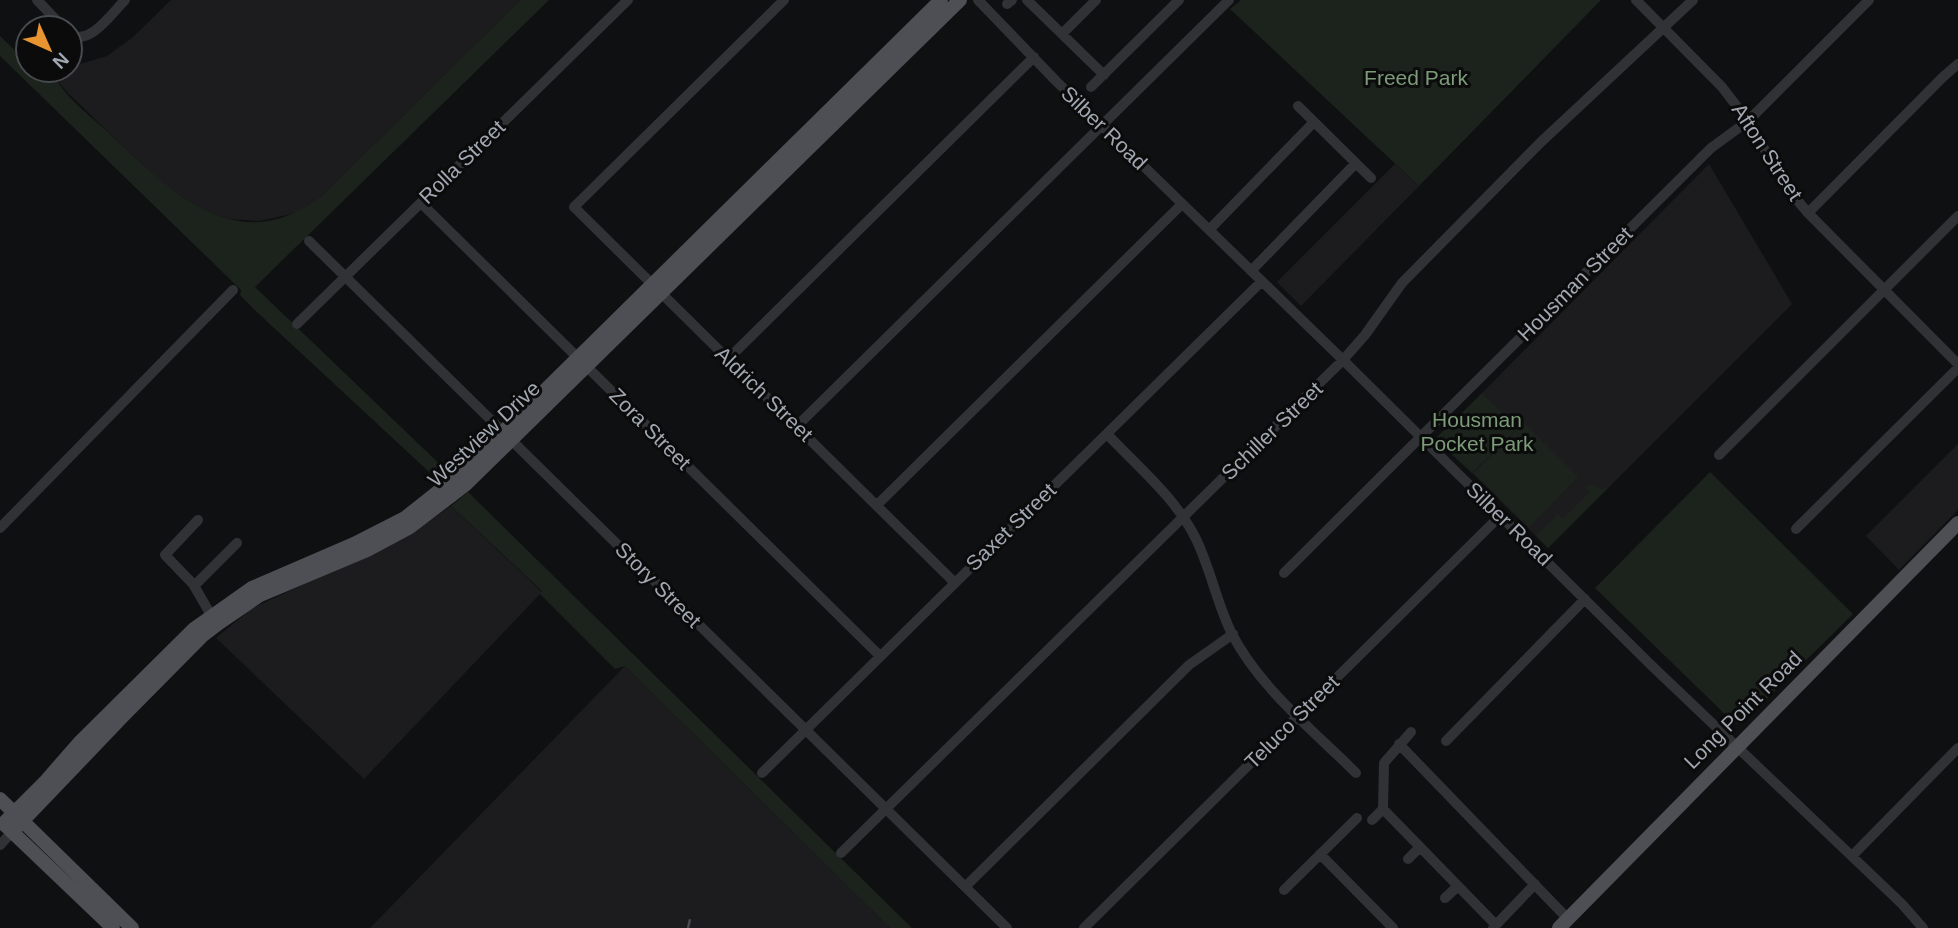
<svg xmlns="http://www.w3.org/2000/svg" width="1958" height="928" font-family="Helvetica,sans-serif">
<rect width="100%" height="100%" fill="#0f1011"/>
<path fill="#1c1c1e" d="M171,0H520L324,194L308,207L296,213L259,221L229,219L207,213L161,183L67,92L54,76L52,70H70V67L107,56L133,37Z
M1395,164L1419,186L1301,306L1277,282Z
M1709,164L1792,304L1548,548L1472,473L1517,428L1482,393Z
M1958,444V510L1899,570L1866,536Z
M451,506L542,592L364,779L216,638L251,609L411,534Z
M625,666L890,928H370Z"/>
<path fill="#1c231c" d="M520,0H549L255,287L451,475L441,483L259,314L240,295L241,290L0,56V36L28,63V70H52C61,95 90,115 109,133C170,191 238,263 324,194Z
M1241,0H1601L1419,186L1230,9Z
M1482,393L1518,428L1472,473L1436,440L1437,437Z
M1524,423L1578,477L1529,527L1474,473Z
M1710,472L1853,614L1741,724L1734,723L1595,588Z
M1591,484L1601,489L1608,488L1548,548L1536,536L1558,514L1563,519L1590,492L1585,487Z
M468,492L912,928H890L625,666L615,669L540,594L542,591L451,506Z"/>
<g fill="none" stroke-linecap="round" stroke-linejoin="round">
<path stroke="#313235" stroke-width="10" d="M37,0L64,28
M784,0L574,207L954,582
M978,0L1057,82L1343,360L1651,665L1902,904L1923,928
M1027,0L1104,75
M1636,0L1722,87L1748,121L1787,188L1808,213L1958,364
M1007,4L1012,0
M70,34C89,47 112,13 125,0
M1062,34L1096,0
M1091,87L1179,0
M1298,106L1371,178
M421,203L879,655
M1808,213L1943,77L1958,64
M1209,230L1314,122
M309,241L1007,928
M1251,271L1356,163
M297,324L628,0
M728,359L1034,57
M797,426L1229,0
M1107,434C1138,467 1176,498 1196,539C1211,570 1217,604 1232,634C1260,688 1313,730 1356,773
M1719,455L1958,216
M877,505L1182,204
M198,520L165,555L193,584L211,615
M0,528L233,290
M1796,529L1958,368
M1284,573L1711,148L1748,121L1869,0
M194,586L237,543
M1411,732L1384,763L1383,809L1496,925
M1446,741L1585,599
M1399,744L1568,919
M762,773L1261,282
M1372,820L1383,809
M0,845L12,832
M841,853L1343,360L1365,335L1402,283L1541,142L1693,0
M1320,854L1393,928
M1852,856L1958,748
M1408,859L1420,847
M966,886L1189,665L1233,634
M1284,890L1357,818
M1445,898L1458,886
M1084,928L1500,516
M1493,928L1535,884"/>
<path stroke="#4d4f54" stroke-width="14" d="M0,799L132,928
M3,824L45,782L79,743L194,629L252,588L354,544L405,518L458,476L941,0
M5,825L113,928
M12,832L122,717L202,636L219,623L260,595L367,550L410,527L465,485L960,0
M1559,928L1958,523"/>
<path stroke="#484a4e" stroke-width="2.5" stroke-dasharray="9 7" stroke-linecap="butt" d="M688,928L691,915"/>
</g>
<g text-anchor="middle" stroke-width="6" stroke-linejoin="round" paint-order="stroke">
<g font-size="21" fill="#7b9b79" stroke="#0b0b0c">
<text x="1416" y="85">Freed Park</text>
<text x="1477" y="427">Housman<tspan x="1477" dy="24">Pocket Park</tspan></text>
</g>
<g font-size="21" fill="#a1a8b1" stroke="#0b0b0c">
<text transform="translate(1104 128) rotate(44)" y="7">Silber Road</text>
<text transform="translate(1767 152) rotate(57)" y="7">Afton Street</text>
<text transform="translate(462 162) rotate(-44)" y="7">Rolla Street</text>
<text transform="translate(1575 284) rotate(-45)" y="7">Housman Street</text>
<text transform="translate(764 394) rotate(44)" y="7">Aldrich Street</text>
<text transform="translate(650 429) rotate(45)" y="7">Zora Street</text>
<text transform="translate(1272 431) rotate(-44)" y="7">Schiller Street</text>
<text transform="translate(484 434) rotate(-43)" y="7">Westview Drive</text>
<text transform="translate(1509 524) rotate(44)" y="7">Silber Road</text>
<text transform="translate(1011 527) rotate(-44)" y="7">Saxet Street</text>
<text transform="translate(658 585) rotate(45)" y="7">Story Street</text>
<text transform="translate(1743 710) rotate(-45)" y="7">Long Point Road</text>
<text transform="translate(1292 722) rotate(-45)" y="7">Teluco Street</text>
</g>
</g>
<g transform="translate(49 49) rotate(135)"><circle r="33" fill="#0b0b0c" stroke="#474a4e" stroke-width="2"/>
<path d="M0-5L12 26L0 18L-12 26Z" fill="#e79431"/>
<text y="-10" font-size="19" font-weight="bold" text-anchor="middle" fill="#a1a8b1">N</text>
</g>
</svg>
